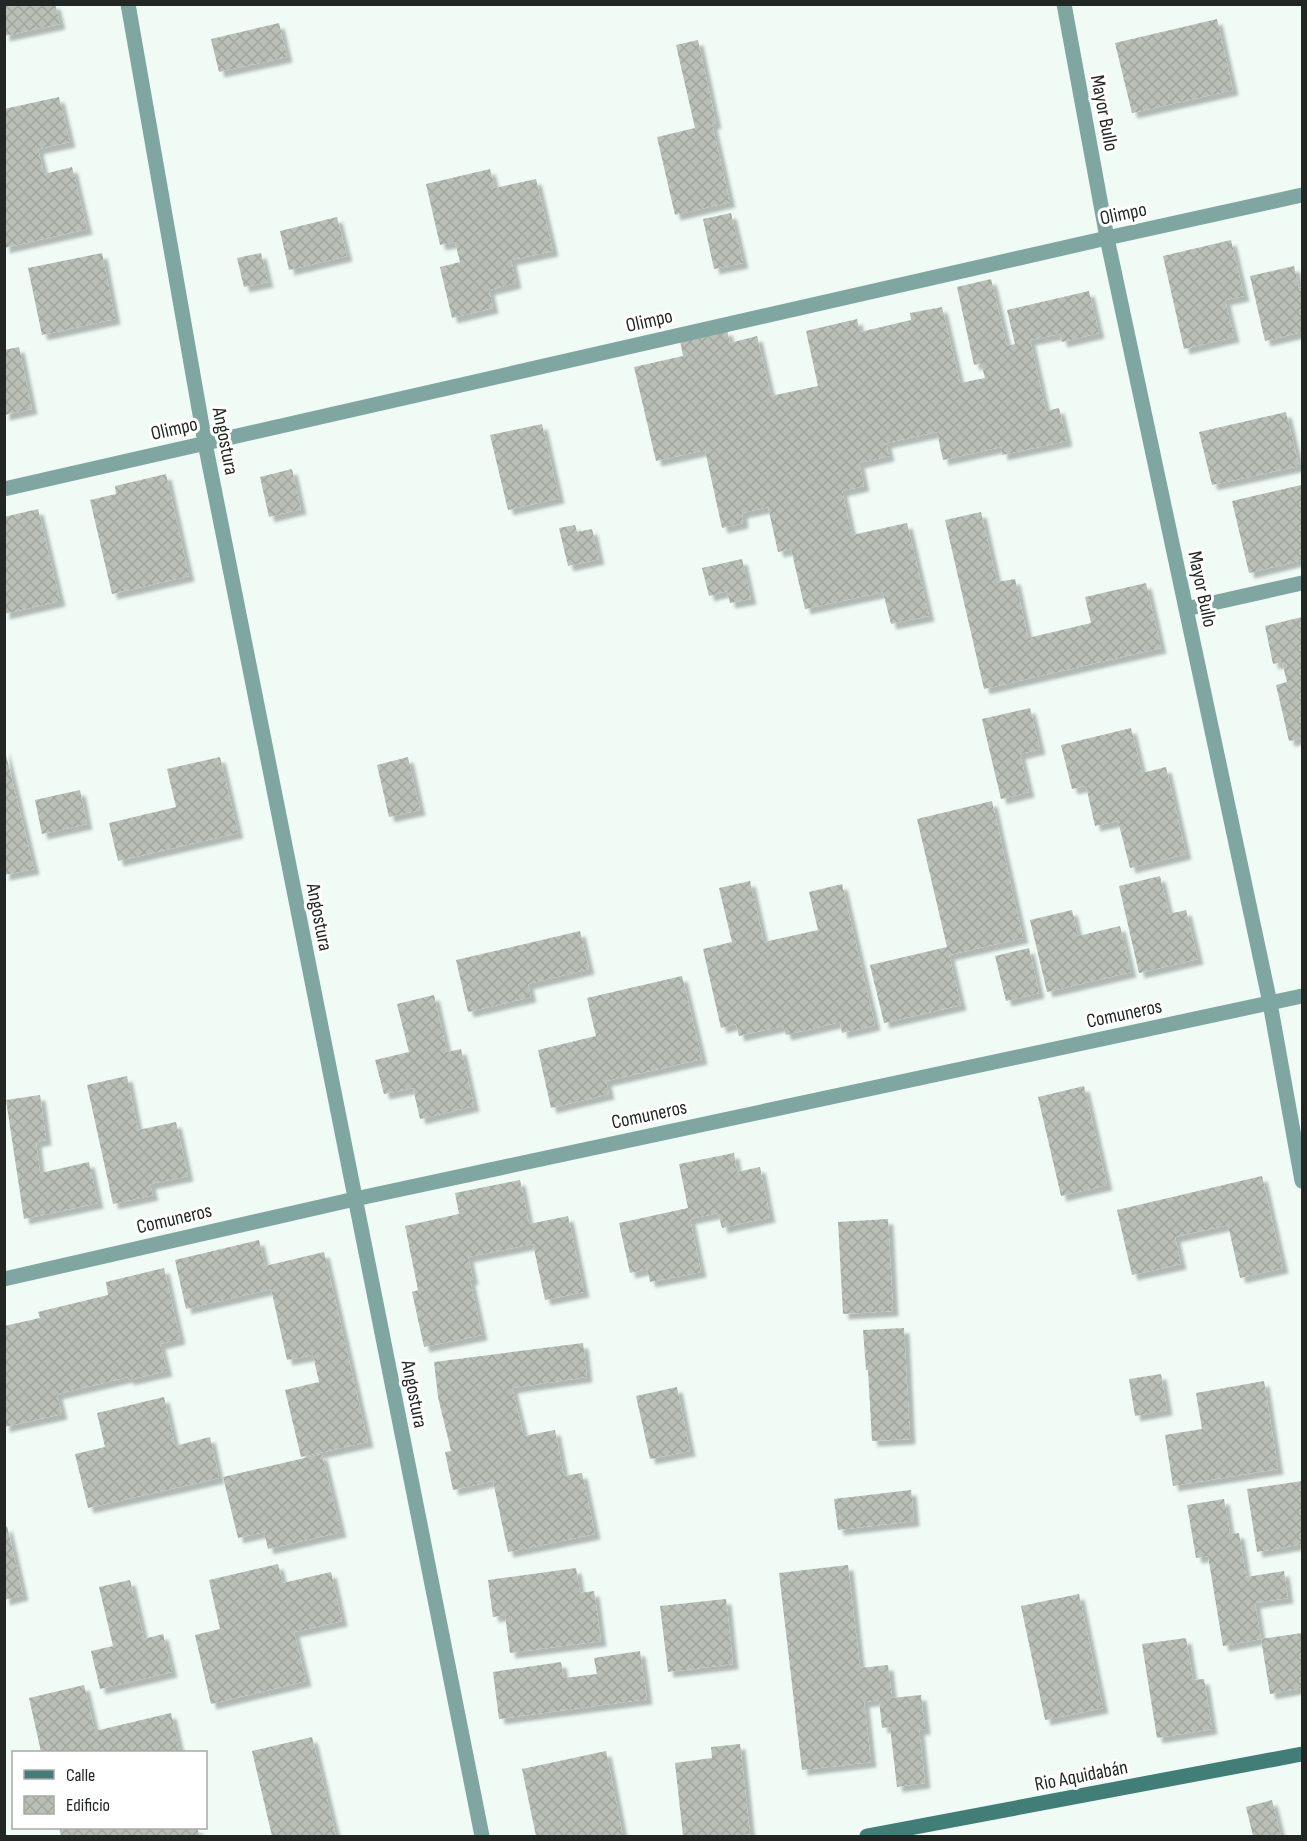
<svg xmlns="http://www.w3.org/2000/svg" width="1307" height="1841" font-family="'Sofia Sans Condensed',sans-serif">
<defs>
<pattern id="building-cross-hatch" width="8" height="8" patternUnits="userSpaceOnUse" patternTransform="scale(1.5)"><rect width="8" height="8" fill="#bac0b7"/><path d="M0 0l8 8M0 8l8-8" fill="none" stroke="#a0a59d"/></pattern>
<filter id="shadow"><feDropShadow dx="5.5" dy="5.5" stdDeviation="1.5" flood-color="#0004"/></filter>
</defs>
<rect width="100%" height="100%" fill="#f1fbf5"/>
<path fill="url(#building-cross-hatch)" filter="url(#shadow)" d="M4,4H55L60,24L4,36Z
M1217,19L1233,90L1132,113L1115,43Z
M279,23L287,57L219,72L211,39Z
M698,40L716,123L712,124L730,202L675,215L657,137L695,128L676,45Z
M59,97L70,142L38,149L44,174L72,167L87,229L4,248V109Z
M490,169L495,188L536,179L553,251L511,260L516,283L489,290L493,308L452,318L440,267L460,262L455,242L440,245L426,184Z
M731,213L743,263L714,269L703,219Z
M337,217L347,256L289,270L280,231Z
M1231,240L1244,296L1225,300L1234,337L1184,349L1163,256Z
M102,253L115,319L42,335L28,268Z
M261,253L268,282L244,287L237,258Z
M1294,266L1299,288L1302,287V332L1265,341L1250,276Z
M991,279L1007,346L1015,344L1007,310L1089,291L1099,333L1062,342L1060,334L1030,340L1046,411L1059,408L1067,441L1002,455L1001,447L943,460L937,432L886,443L889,456L859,463L864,486L842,491L852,535L907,523L929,616L891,624L883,592L805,609L791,549L778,552L768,507L742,513L743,523L722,528L705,450L656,461L634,367L683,356L680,340L727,330L730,343L757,336L771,396L818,386L806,331L857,319L860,332L911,320L910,313L942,307L960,383L985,378L981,363L974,365L957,287Z
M19,347L32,409L4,415V350Z
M1286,412L1299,466L1212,485L1199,432Z
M542,424L559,498L508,510L490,435Z
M292,469L301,509L269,517L260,477Z
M166,474L189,576L112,594L90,500L116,494L115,486Z
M1301,485L1302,560L1249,573L1232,501Z
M38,509L60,601L4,614V517Z
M981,512L997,582L1015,579L1028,638L1091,623L1085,597L1146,583L1161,648L984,689L945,520Z
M575,525L577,532L592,529L599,559L568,566L559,528Z
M742,559L751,599L730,603L727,591L709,596L702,568Z
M1302,617V738L1289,741L1276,685L1287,682L1282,662L1273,664L1265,626Z
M1030,708L1040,749L1020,754L1029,792L1001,799L982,719Z
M1131,728L1142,773L1166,767L1186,854L1130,868L1118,821L1095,826L1086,786L1072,789L1061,745Z
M4,747L34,869L4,875Z
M220,757L238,833L118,861L109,823L176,807L167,769Z
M408,757L420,810L389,817L377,765Z
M80,790L87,824L42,834L35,800Z
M992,801L1023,938L949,955L961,1005L884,1023L870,965L947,947L917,819Z
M1160,876L1169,914L1186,910L1198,959L1139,973L1119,886Z
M750,881L764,942L818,930L809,892L842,884L875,1025L842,1033L840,1022L786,1035L783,1026L739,1036L736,1024L721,1028L703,949L732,942L719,888Z
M1072,910L1078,936L1120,926L1131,972L1047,992L1030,920Z
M580,931L589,969L528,984L531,997L468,1012L456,960Z
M1029,948L1039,993L1006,1001L995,956Z
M682,976L702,1059L606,1081L609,1094L551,1108L538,1050L596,1036L587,998Z
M434,995L447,1052L461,1049L474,1106L420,1119L413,1088L384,1094L375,1060L409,1052L397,1004Z
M127,1076L138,1130L176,1122L188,1176L150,1184L153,1195L113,1204L87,1085Z
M1084,1086L1107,1185L1061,1196L1038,1097Z
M40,1095L46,1140L36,1142L40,1173L89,1162L98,1203L24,1219L6,1100Z
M734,1153L737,1172L760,1167L770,1217L722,1228L718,1213L690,1219L701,1272L650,1282L647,1269L630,1273L619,1223L688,1208L679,1164Z
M1262,1176L1283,1268L1240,1278L1228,1225L1175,1237L1181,1264L1132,1275L1117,1210Z
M520,1180L529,1224L568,1216L584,1292L545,1300L533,1244L468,1257L473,1279L470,1280L482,1335L424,1347L412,1292L418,1290L405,1226L459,1214L455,1193Z
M888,1219L893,1311L843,1314L838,1222Z
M259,1240L265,1266L324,1252L368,1442L301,1457L285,1390L319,1382L313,1355L287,1360L271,1289L186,1309L175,1260Z
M164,1268L180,1339L160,1344L167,1371L128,1380V1377L57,1394L62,1414L4,1427V1326L40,1318L38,1312L108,1295L106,1282Z
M904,1328L910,1439L872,1441L868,1370H866L863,1330Z
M583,1343L587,1377L512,1388L524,1436L555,1430L564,1476L582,1473L595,1534L508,1552L493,1481L453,1490L445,1452L451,1451L438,1397L434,1362Z
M1161,1374L1167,1410L1135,1416L1129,1379Z
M1264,1381L1278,1469L1173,1486L1165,1435L1202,1429L1196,1393Z
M677,1387L690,1451L650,1459L636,1396Z
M164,1397L175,1446L210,1437L219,1478L88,1508L75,1454L105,1447L97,1413Z
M322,1454L341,1532L268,1549L264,1532L238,1538L223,1477Z
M1302,1481V1544L1257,1552L1247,1489Z
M911,1490L914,1521L838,1530L834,1499Z
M1224,1499L1230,1534L1239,1533L1246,1577L1284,1571L1288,1598L1255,1603L1261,1639L1223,1646L1208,1556L1196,1558L1187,1505Z
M7,1526L23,1595L4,1600V1527Z
M278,1564L283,1583L331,1572L342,1621L294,1632L306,1681L211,1704L195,1635L220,1629L209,1580Z
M848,1565L860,1668L888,1665L892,1698L921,1695L925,1729L919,1730L925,1783L897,1787L890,1727L882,1728L879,1700L864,1702L871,1762L802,1770L779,1573Z
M576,1568L580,1593L594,1591L601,1641L510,1653L505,1615L493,1617L488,1580Z
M130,1580L144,1639L163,1634L172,1672L100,1689L91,1651L113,1646L99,1587Z
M1079,1594L1103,1708L1045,1720L1021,1606Z
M726,1599L733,1664L668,1672L660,1606Z
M1302,1633V1688L1270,1694L1261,1639Z
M1186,1638L1193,1680L1204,1679L1212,1729L1157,1738L1142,1644Z
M640,1651L647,1699L499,1719L493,1672L561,1662L564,1678L597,1674L594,1658Z
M84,1685L95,1731L171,1713L180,1752H41L29,1698Z
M312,1737L336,1836H272L252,1751Z
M740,1744L750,1834L733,1836H683L675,1763L712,1758L711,1747Z
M606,1751L623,1836H536L522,1769Z
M1272,1800L1281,1836H1253L1246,1807Z
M59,1828H197L200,1836H61Z"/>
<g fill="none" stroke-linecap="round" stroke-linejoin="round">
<path stroke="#7fa6a1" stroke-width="15" d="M128,4L205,443L482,1836
M1064,4L1107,238L1270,1003L1302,1181
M4,489L1107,238L1302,195
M1186,609L1302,583
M4,1279L355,1199L1302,996"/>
<path stroke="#407e77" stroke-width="15" d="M867,1836L1302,1754"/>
</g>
<g text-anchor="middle" stroke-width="6" stroke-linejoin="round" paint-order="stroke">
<g font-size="20" fill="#232724" stroke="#fff">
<text transform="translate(1105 113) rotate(79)" y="7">Mayor Bullo</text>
<text transform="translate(1123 213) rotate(-12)" y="7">Olimpo</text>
<text transform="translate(649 320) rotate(-13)" y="7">Olimpo</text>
<text transform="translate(174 428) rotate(-13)" y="7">Olimpo</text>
<text transform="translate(226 441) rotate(79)" y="7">Angostura</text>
<text transform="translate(1203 589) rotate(78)" y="7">Mayor Bullo</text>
<text transform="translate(320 917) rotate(79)" y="7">Angostura</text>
<text transform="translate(1124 1013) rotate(-12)" y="7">Comuneros</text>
<text transform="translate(649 1114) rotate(-12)" y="7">Comuneros</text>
<text transform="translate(174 1218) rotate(-13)" y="7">Comuneros</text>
<text transform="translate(415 1394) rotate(79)" y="7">Angostura</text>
<text transform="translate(1081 1775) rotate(-11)" y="7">Rio Aquidabán</text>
</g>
</g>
<rect width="1307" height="1841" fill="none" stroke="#232724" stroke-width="12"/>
<rect x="12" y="1751" width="195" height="78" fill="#ffffff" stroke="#a7a9a7" stroke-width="1.5"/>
<rect x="24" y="1770" width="30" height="9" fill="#407e77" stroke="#a7a9a7" stroke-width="1.5"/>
<text x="66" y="1781" font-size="18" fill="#232724">Calle</text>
<rect x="24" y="1796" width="30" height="18" fill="url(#building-cross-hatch)" stroke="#a7a9a7" stroke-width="1.5"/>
<text x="66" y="1811" font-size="18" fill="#232724">Edificio</text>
</svg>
